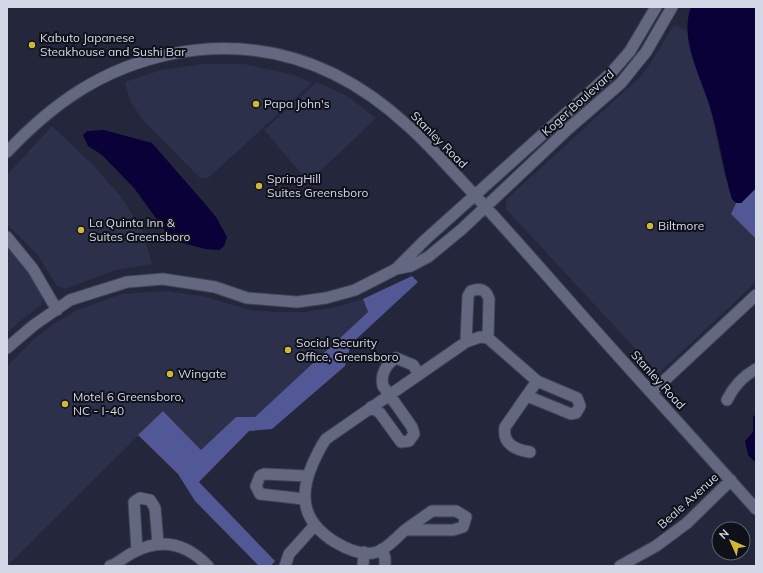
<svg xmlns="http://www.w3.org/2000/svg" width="763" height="573" font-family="Mulish,sans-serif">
<rect width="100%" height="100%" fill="#24273b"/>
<path fill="#2c304a" d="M674,25L688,32L697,72L710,107L723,169L732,199L736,203L731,214L756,239V282L660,372H657L506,209V204L507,199L640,77L650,64Z
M203,64H244L294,75L312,83L208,178H200L143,120L130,101L125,82L161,70Z
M317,82L347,96L376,118L309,182L264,130Z
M52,126L95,167L122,198L143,232L152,264L115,270L65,289L57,286L37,254L7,224V175Z
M7,246L22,264L43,297L41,305L20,321L7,333Z
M167,291L202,296L251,310L277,312H306L336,307L363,299L368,312L255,417H236L201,450L163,411L7,566V366L34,339L52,325L77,310L122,294Z"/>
<path fill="#515895" d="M756,188V239L731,214L736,203H741Z
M412,276L418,282L351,344L345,366L272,429L249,431L199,482L275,561L271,566H259L195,501L178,474L138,435L163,411L201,450L236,417H255L368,312L363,299Z"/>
<path fill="#090137" d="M691,7H756V188L741,203H736L732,199C723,169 719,137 710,107C701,76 679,40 691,7Z
M104,130L152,143L206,205L216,217L227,237L224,246L219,250L205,249L172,240L134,188L102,155L88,146L83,135L87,131Z
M756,415V463L748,455L745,441L753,432V416Z"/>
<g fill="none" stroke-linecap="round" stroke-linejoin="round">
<g stroke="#414355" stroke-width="13">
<path id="minor" d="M7,152C53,103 103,68 171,54C262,36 341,64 408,126C425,141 440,158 456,175C493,214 528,254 564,295C627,367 692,437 756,509
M7,237L33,269L57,310
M396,269L425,240L611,73L630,51L656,7
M466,342L468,296L471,291C480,288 486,289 489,299L488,338
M7,348L34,325L70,300L127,282L163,279L215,287L247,298L297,302L326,298L355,290L396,269L411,266L428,257L462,229L568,129L621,83L646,52L672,7
M652,392L756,295
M727,400C734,386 742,377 756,369
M371,407L380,413L401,442L409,441L414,434L412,427L383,386C380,375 386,364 396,358L413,365L419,374
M530,452C516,450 502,444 505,427L537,381
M304,499L260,494L256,486L260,476L264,474L307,476
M432,511H456L466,517L463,527L453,530H405Z
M405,530C396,538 385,551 373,553C360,555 345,548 335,542C303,522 298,497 313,463C317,455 320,447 326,439L466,342L480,337L488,338L537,381L577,398L580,406L576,413L571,414L527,396
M382,549L385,558V566
M137,550L134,502L140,498L150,500L155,508L158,543
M110,566C119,563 124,557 132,553C161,537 186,543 208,566
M285,566L289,554L315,525
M363,566L364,552
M620,566L656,546L687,523L731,480"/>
</g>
<use href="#minor" stroke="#63677f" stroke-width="11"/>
</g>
<g fill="#d1b736" stroke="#0f111a" stroke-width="1.5">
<circle cx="32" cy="45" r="4"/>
<circle cx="256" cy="104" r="4"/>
<circle cx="259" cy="186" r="4"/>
<circle cx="650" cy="226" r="4"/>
<circle cx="81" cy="230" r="4"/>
<circle cx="288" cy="350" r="4"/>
<circle cx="170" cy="374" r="4"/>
<circle cx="65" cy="404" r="4"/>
</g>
<g text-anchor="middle" stroke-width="4" stroke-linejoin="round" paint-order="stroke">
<g font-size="12" fill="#d4d7e5" stroke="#0f111a" text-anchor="start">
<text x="40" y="42">Kabuto Japanese<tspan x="40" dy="14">Steakhouse and Sushi Bar</tspan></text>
<text x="264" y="108">Papa John's</text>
<text x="267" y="183">SpringHill<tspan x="267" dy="14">Suites Greensboro</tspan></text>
<text x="89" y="227">La Quinta Inn &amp;<tspan x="89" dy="14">Suites Greensboro</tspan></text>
<text x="658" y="230">Biltmore</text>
<text x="296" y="347">Social Security<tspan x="296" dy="14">Office, Greensboro</tspan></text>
<text x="178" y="378">Wingate</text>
<text x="73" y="401">Motel 6 Greensboro,<tspan x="73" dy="14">NC - I-40</tspan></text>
</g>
<g font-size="12" fill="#d4d7e5" stroke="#0f111a">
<text transform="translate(578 103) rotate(-42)" y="4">Koger Boulevard</text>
<text transform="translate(439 140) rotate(45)" y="4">Stanley Road</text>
<text transform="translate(658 380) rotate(48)" y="4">Stanley Road</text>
<text transform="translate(688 501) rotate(-42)" y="4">Beale Avenue</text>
</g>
</g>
<rect width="763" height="573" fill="none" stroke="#d4d7e5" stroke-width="16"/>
<g transform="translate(731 541) rotate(315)"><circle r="19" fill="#0f111a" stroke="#5e606b"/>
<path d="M0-3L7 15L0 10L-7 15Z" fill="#d1b736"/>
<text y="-6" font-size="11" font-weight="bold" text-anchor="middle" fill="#d4d7e5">N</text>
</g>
</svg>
